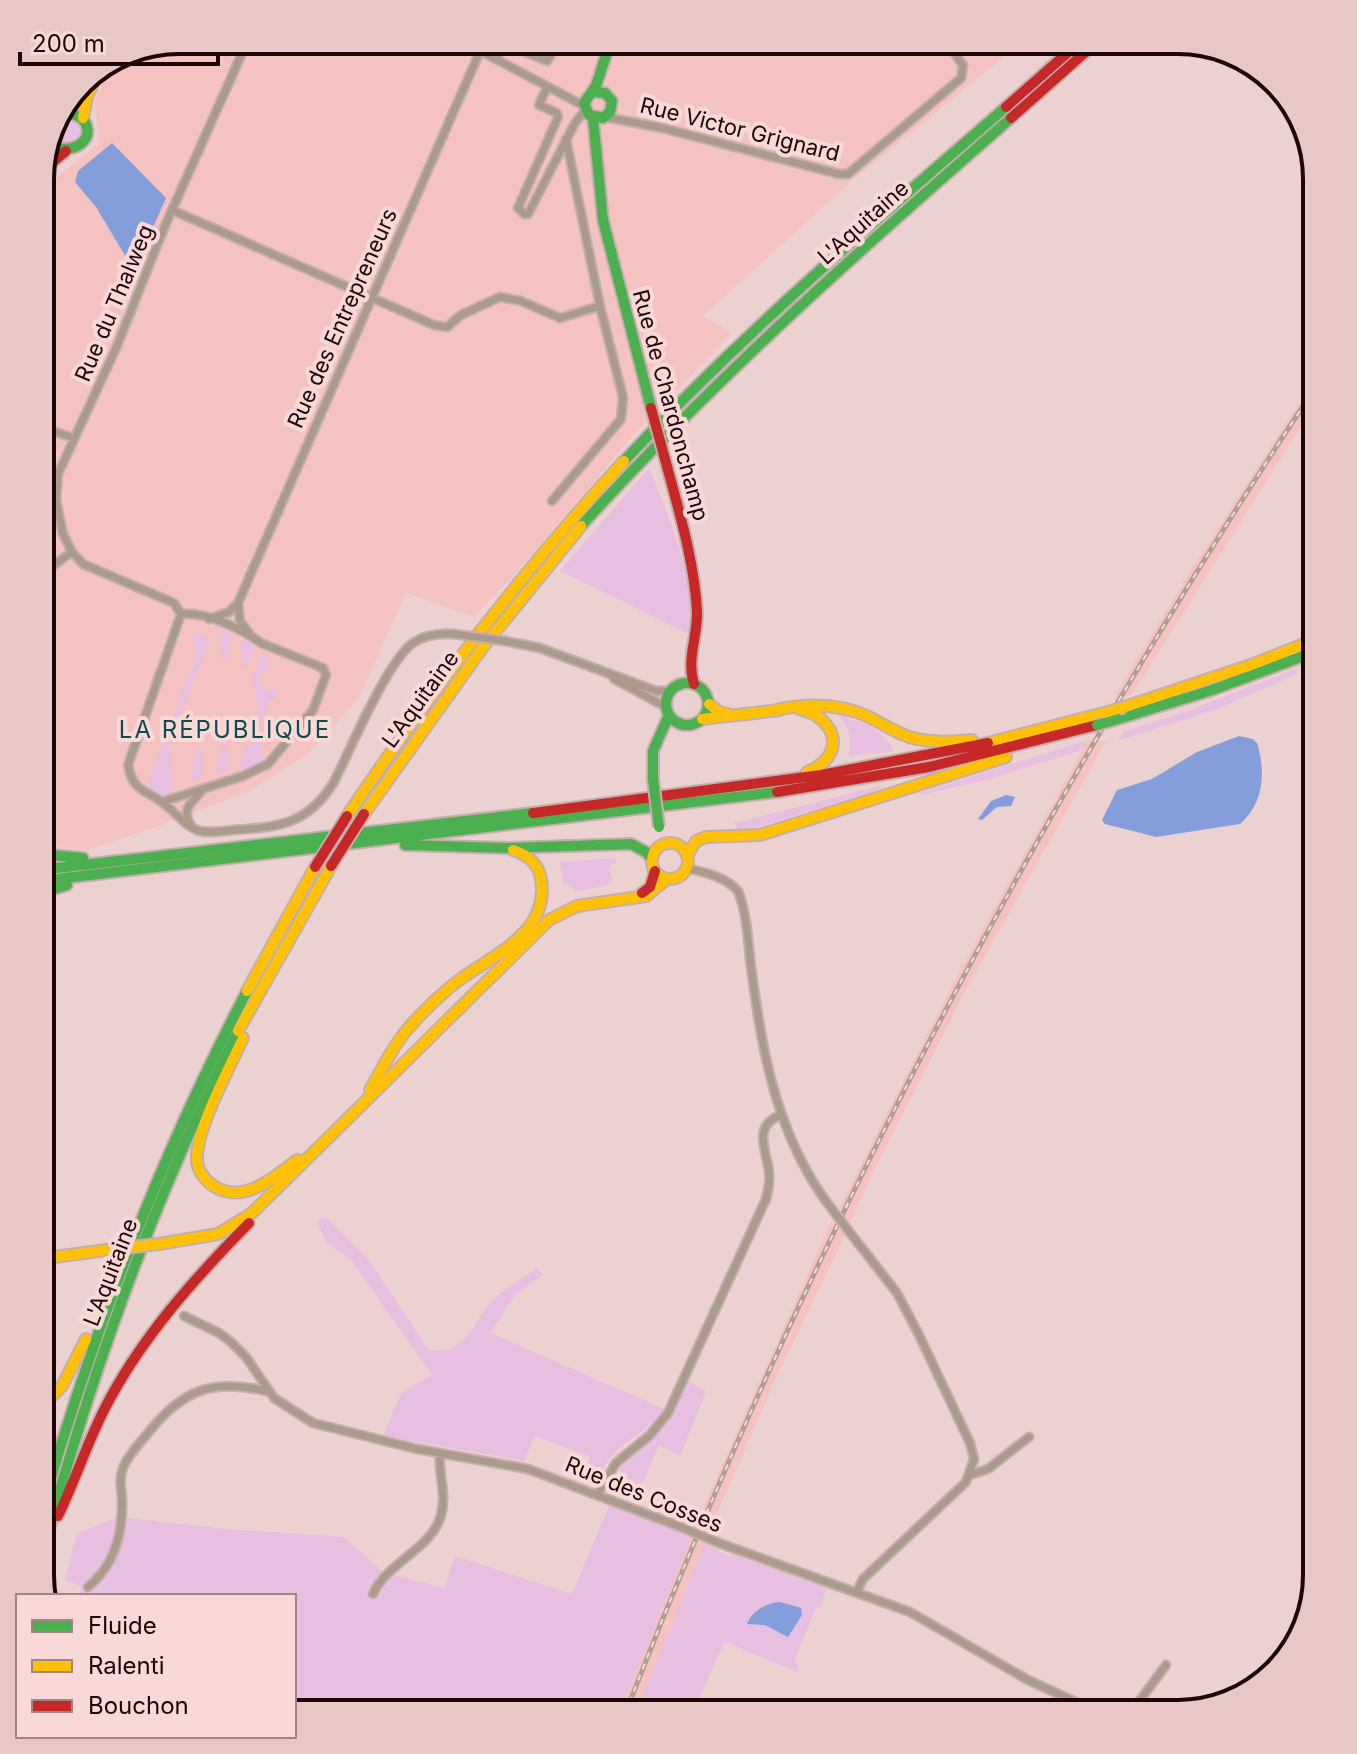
<svg xmlns="http://www.w3.org/2000/svg" width="1357" height="1754" font-family="Inter,sans-serif">
<rect width="100%" height="100%" fill="#ebd2d0"/>
<path fill="#f4c3c1" d="M179,40H1024L847,185L703,316L732,333L639,429L523,565L474,617L406,593L359,698L306,755L247,792L162,825L88,850L40,846V190L99,144L95,100L112,65Z
M1317,375V401L1131,696L1115,695L1184,581Z
M1088,740L1106,741L973,977L877,1164L850,1224L839,1208L954,981Z
M832,1219L845,1235L773,1385L709,1532L695,1526Z
M691,1536L705,1543L636,1714H619Z"/>
<path fill="#e7bfe0" d="M55 131a13 13 0 1 1 26 0a13 13 0 1 1-26 0Z
M649,468C668,515 698,582 689,634L560,571Z
M195,631L210,639L168,746L173,790L164,795L150,789L149,779L197,655L193,638Z
M227,631L233,634L226,660H222L220,636Z
M244,639L253,642V649L246,667L243,668L240,646Z
M265,655L271,657L267,664V670L262,671V675L259,676L260,680L263,681L265,693L271,692V687L275,686L277,698L269,701C266,709 261,719 260,727C259,747 273,765 244,772L240,766L259,715L253,676L260,657Z
M1295,669L1297,674L1218,709L1117,741L1125,731L1193,709Z
M835,713C863,724 877,724 894,751L849,756C852,733 849,726 835,713Z
M1088,740L1082,750L986,780L920,795V793Z
M225,741L230,767L228,771L218,773L216,766Z
M200,745L203,767L201,779H192L191,768Z
M880,786L881,789L748,830L738,829L734,823Z
M614,858L617,863L612,864L609,870L613,879L606,886L576,891L569,885L563,884L560,862Z
M326,1217L369,1260L429,1350C466,1355 471,1325 491,1302C502,1289 523,1278 538,1268L542,1275L514,1296L491,1333L664,1409C650,1430 626,1439 610,1458C603,1467 600,1477 591,1485L582,1481L590,1456L534,1436L525,1461L383,1436L401,1393L432,1375L352,1261L326,1242L317,1220Z
M686,1381L706,1391L680,1456L659,1445L635,1502L614,1494L621,1467L669,1421Z
M610,1504L691,1536L619,1714H294V1596H79L81,1586L65,1580L77,1533L120,1517L227,1529L344,1537L383,1572L444,1588L455,1556L572,1594Z
M705,1543L730,1557L732,1554L826,1588L821,1607L816,1608L794,1662L799,1665L797,1672L725,1642L692,1714H636Z"/>
<path fill="#839edb" d="M112,143L166,198L141,255L135,261L126,257L96,207L75,182L78,171Z
M1239,736L1253,739L1257,743C1266,772 1264,803 1240,824L1156,837L1105,824L1102,820L1117,790L1152,779L1197,752Z
M1006,795L1015,797L1011,806L997,807L982,820L978,819L991,801Z
M780,1602L801,1608L802,1615L788,1637L765,1625L747,1624C752,1611 766,1603 780,1602Z"/>
<g fill="none" stroke-linecap="round" stroke-linejoin="round">
<g stroke="#c4afae" stroke-width="11">
<path id="street" d="M460,40L584,106
M497,58L504,43L547,61L559,40
M547,87L539,105L557,113L558,117L518,208L524,214H528L575,123L585,110
M605,117L662,128L839,174H848L961,78L963,65L945,40
M172,210L434,325L447,327L461,315L500,297L521,301L560,318L600,306
M40,427L74,438
M552,501L621,419L623,397L600,306L566,139
M40,590C44,570 56,563 72,552
M238,603L240,621L249,633
M181,614L174,603L83,564L72,552L63,534L56,500L58,474L117,346L164,228L248,40
M181,614L128,765C133,792 145,789 163,803C176,812 182,824 197,830C208,834 223,831 234,830C280,827 308,824 334,782C350,750 388,660 413,643C426,634 440,633 454,634
M209,619L229,612L238,603L481,49
M505,641L540,648L656,691H670
M614,679L666,707
M162,802L243,776L268,764L313,710L326,675L323,668L261,643C241,628 206,612 181,614
M191,826C180,807 193,803 203,789
M686,868C704,872 726,877 738,891C749,918 748,953 753,981C763,1059 779,1135 825,1200
M184,1316L219,1333L231,1342L246,1357L274,1398L313,1423L417,1449L528,1469L681,1527
M970,1475L988,1469L1029,1437
M598,1494L616,1463L650,1435L668,1413L766,1199C769,1188 771,1177 768,1166C764,1145 755,1126 780,1115
M719,1543L910,1612L1028,1680L1102,1714
M88,1587C115,1565 123,1533 122,1499C121,1488 119,1478 123,1468C128,1455 139,1444 148,1433C182,1390 213,1378 266,1391
M857,1591L863,1579L966,1482L974,1459L970,1443L919,1335L897,1293L858,1243
M373,1594C387,1562 432,1549 441,1515C447,1494 438,1474 440,1453
M1130,1714L1166,1665"/>
</g>
<g stroke="#c4afae" stroke-width="14">
<path id="fast" d="M594,92L605,93L612,101L610,112L603,118L589,115L584,103L596,86L611,40
M593,118L603,220L651,408
M49,138L60,149C99,151 95,107 57,114
M624,461C742,334 875,221 1006,107
M581,526C714,379 862,248 1011,118
M666 704a21 21 0 1 1 42 0a21 21 0 1 1-42 0Z
M1118,719L1212,690L1317,651
M653,779V751L669,715
M405,845L507,848L631,844L646,852L652,859
M40,854L83,858
M40,870L533,813
M40,881L777,792
M40,893L67,885
M40,1515C92,1334 159,1159 247,991
M40,1562C89,1378 152,1201 238,1031"/>
</g>
<g stroke="#c4afae" stroke-width="14">
<path id="slow" d="M63,111L82,81
M83,118L87,97L99,70
M709,704L719,712L728,714
M1125,707L1251,665L1317,639
M799,709C838,718 847,756 807,772
M776,710C808,703 839,703 869,717C882,724 895,732 909,737C930,743 951,742 972,740
M702,719L780,710
M988,743L1104,713
M364,814L483,647L581,526
M347,816C431,691 522,572 624,461
M652 861a18 18 0 1 1 36 0a18 18 0 1 1-36 0Z
M687,856L696,841L706,837L760,835L1006,757
M247,991L315,867
M238,1031L331,866
M243,1038C230,1067 195,1130 197,1161C198,1173 208,1184 219,1189C247,1202 276,1176 297,1160
M370,1090C383,1067 395,1042 413,1023C427,1008 442,993 458,981C494,954 550,933 541,879C538,863 528,855 513,850
M159,1244L218,1234L252,1213L549,920L577,906L646,896L667,879
M40,1259L106,1250
M40,1409L62,1386L86,1339"/>
</g>
<g stroke="#c4afae" stroke-width="14">
<path id="jam" d="M1006,107L1082,40
M1011,118L1099,40
M40,173L66,151
M665,459C678,508 694,559 697,611C698,636 686,659 694,684
M777,792L929,767L1097,725
M533,813L821,775L988,743
M642,893L650,887L655,871
M58,1516C75,1481 87,1443 105,1408C141,1338 194,1279 249,1223"/>
</g>
<use href="#street" stroke="#ab9b8d" stroke-width="7"/>
<use href="#fast" stroke="#4caf50" stroke-width="10"/>
<use href="#slow" stroke="#ffc107" stroke-width="10"/>
<use href="#jam" stroke="#c62828" stroke-width="10"/>
<g stroke="#b09e95" stroke-width="5">
<path id="rail" d="M625,1714C806,1247 1040,802 1317,385"/>
</g>
<use href="#rail" stroke="#f9d9d7" stroke-width="2" stroke-dasharray="6" stroke-linecap="butt"/>
<g stroke="#c4afae" stroke-width="11" stroke-linecap="butt">
<path id="street-bridge" d="M454,634L505,641
M825,1200L858,1243
M681,1527L719,1543"/>
</g>
<g stroke="#c4afae" stroke-width="14" stroke-linecap="butt">
<path id="fast-bridge" d="M1097,725L1118,719
M653,779L659,827"/>
</g>
<g stroke="#c4afae" stroke-width="14" stroke-linecap="butt">
<path id="slow-bridge" d="M1104,713L1125,707
M106,1250L159,1244"/>
</g>
<g stroke="#c4afae" stroke-width="14" stroke-linecap="butt">
<path id="jam-bridge" d="M651,408L665,459
M331,866L364,814
M315,867L347,816"/>
</g>
<use href="#street-bridge" stroke="#ab9b8d" stroke-width="7"/>
<use href="#fast-bridge" stroke="#4caf50" stroke-width="10"/>
<use href="#slow-bridge" stroke="#ffc107" stroke-width="10"/>
<use href="#jam-bridge" stroke="#c62828" stroke-width="10"/>
</g>
<g text-anchor="middle" stroke-width="8" stroke-linejoin="round" paint-order="stroke">
<g font-size="22" fill="#1e0506" stroke="#f9d9d7">
<text transform="translate(740 129) rotate(14)" y="8">Rue Victor Grignard</text>
<text transform="translate(863 222) rotate(-42)" y="8">L'Aquitaine</text>
<text transform="translate(114 303) rotate(-67)" y="8">Rue du Thalweg</text>
<text transform="translate(342 318) rotate(-66)" y="8">Rue des Entrepreneurs</text>
<text transform="translate(671 405) rotate(75)" y="8">Rue de Chardonchamp</text>
<text transform="translate(420 699) rotate(-54)" y="8">L'Aquitaine</text>
<text transform="translate(110 1272) rotate(-69)" y="8">L'Aquitaine</text>
<text transform="translate(644 1494) rotate(22)" y="8">Rue des Cosses</text>
</g>
<g font-size="24" letter-spacing="2" fill="#0c4c4f" stroke="#f9d9d7">
<text x="225" y="738">LA RÉPUBLIQUE</text>
</g>
</g>
<path d="M0 0H1357V1754H0ZM179 54H1178A125 125 0 0 1 1303 179V1575A125 125 0 0 1 1178 1700H179A125 125 0 0 1 54 1575V179A125 125 0 0 1 179 54Z" fill="#e7c8c6" fill-rule="evenodd"/>
<path fill="none" stroke="#1e0506" stroke-width="4" d="M179 54H1178A125 125 0 0 1 1303 179V1575A125 125 0 0 1 1178 1700H179A125 125 0 0 1 54 1575V179A125 125 0 0 1 179 54Z"/>
<rect x="16" y="1594" width="280" height="144" fill="#f9d9d7" stroke="#a18483" stroke-width="2"/>
<rect x="32" y="1620" width="40" height="12" fill="#4caf50" stroke="#a18483" stroke-width="2"/>
<text x="88" y="1634" font-size="24" fill="#1e0506">Fluide</text>
<rect x="32" y="1660" width="40" height="12" fill="#ffc107" stroke="#a18483" stroke-width="2"/>
<text x="88" y="1674" font-size="24" fill="#1e0506">Ralenti</text>
<rect x="32" y="1700" width="40" height="12" fill="#c62828" stroke="#a18483" stroke-width="2"/>
<text x="88" y="1714" font-size="24" fill="#1e0506">Bouchon</text>
<path d="M20 52v12h198v-12" fill="none" stroke="#1e0506" stroke-width="4"/>
<text x="32" y="52" font-size="24" fill="#1e0506" stroke="#f9d9d7" stroke-width="6" paint-order="stroke">200 m</text>
</svg>
